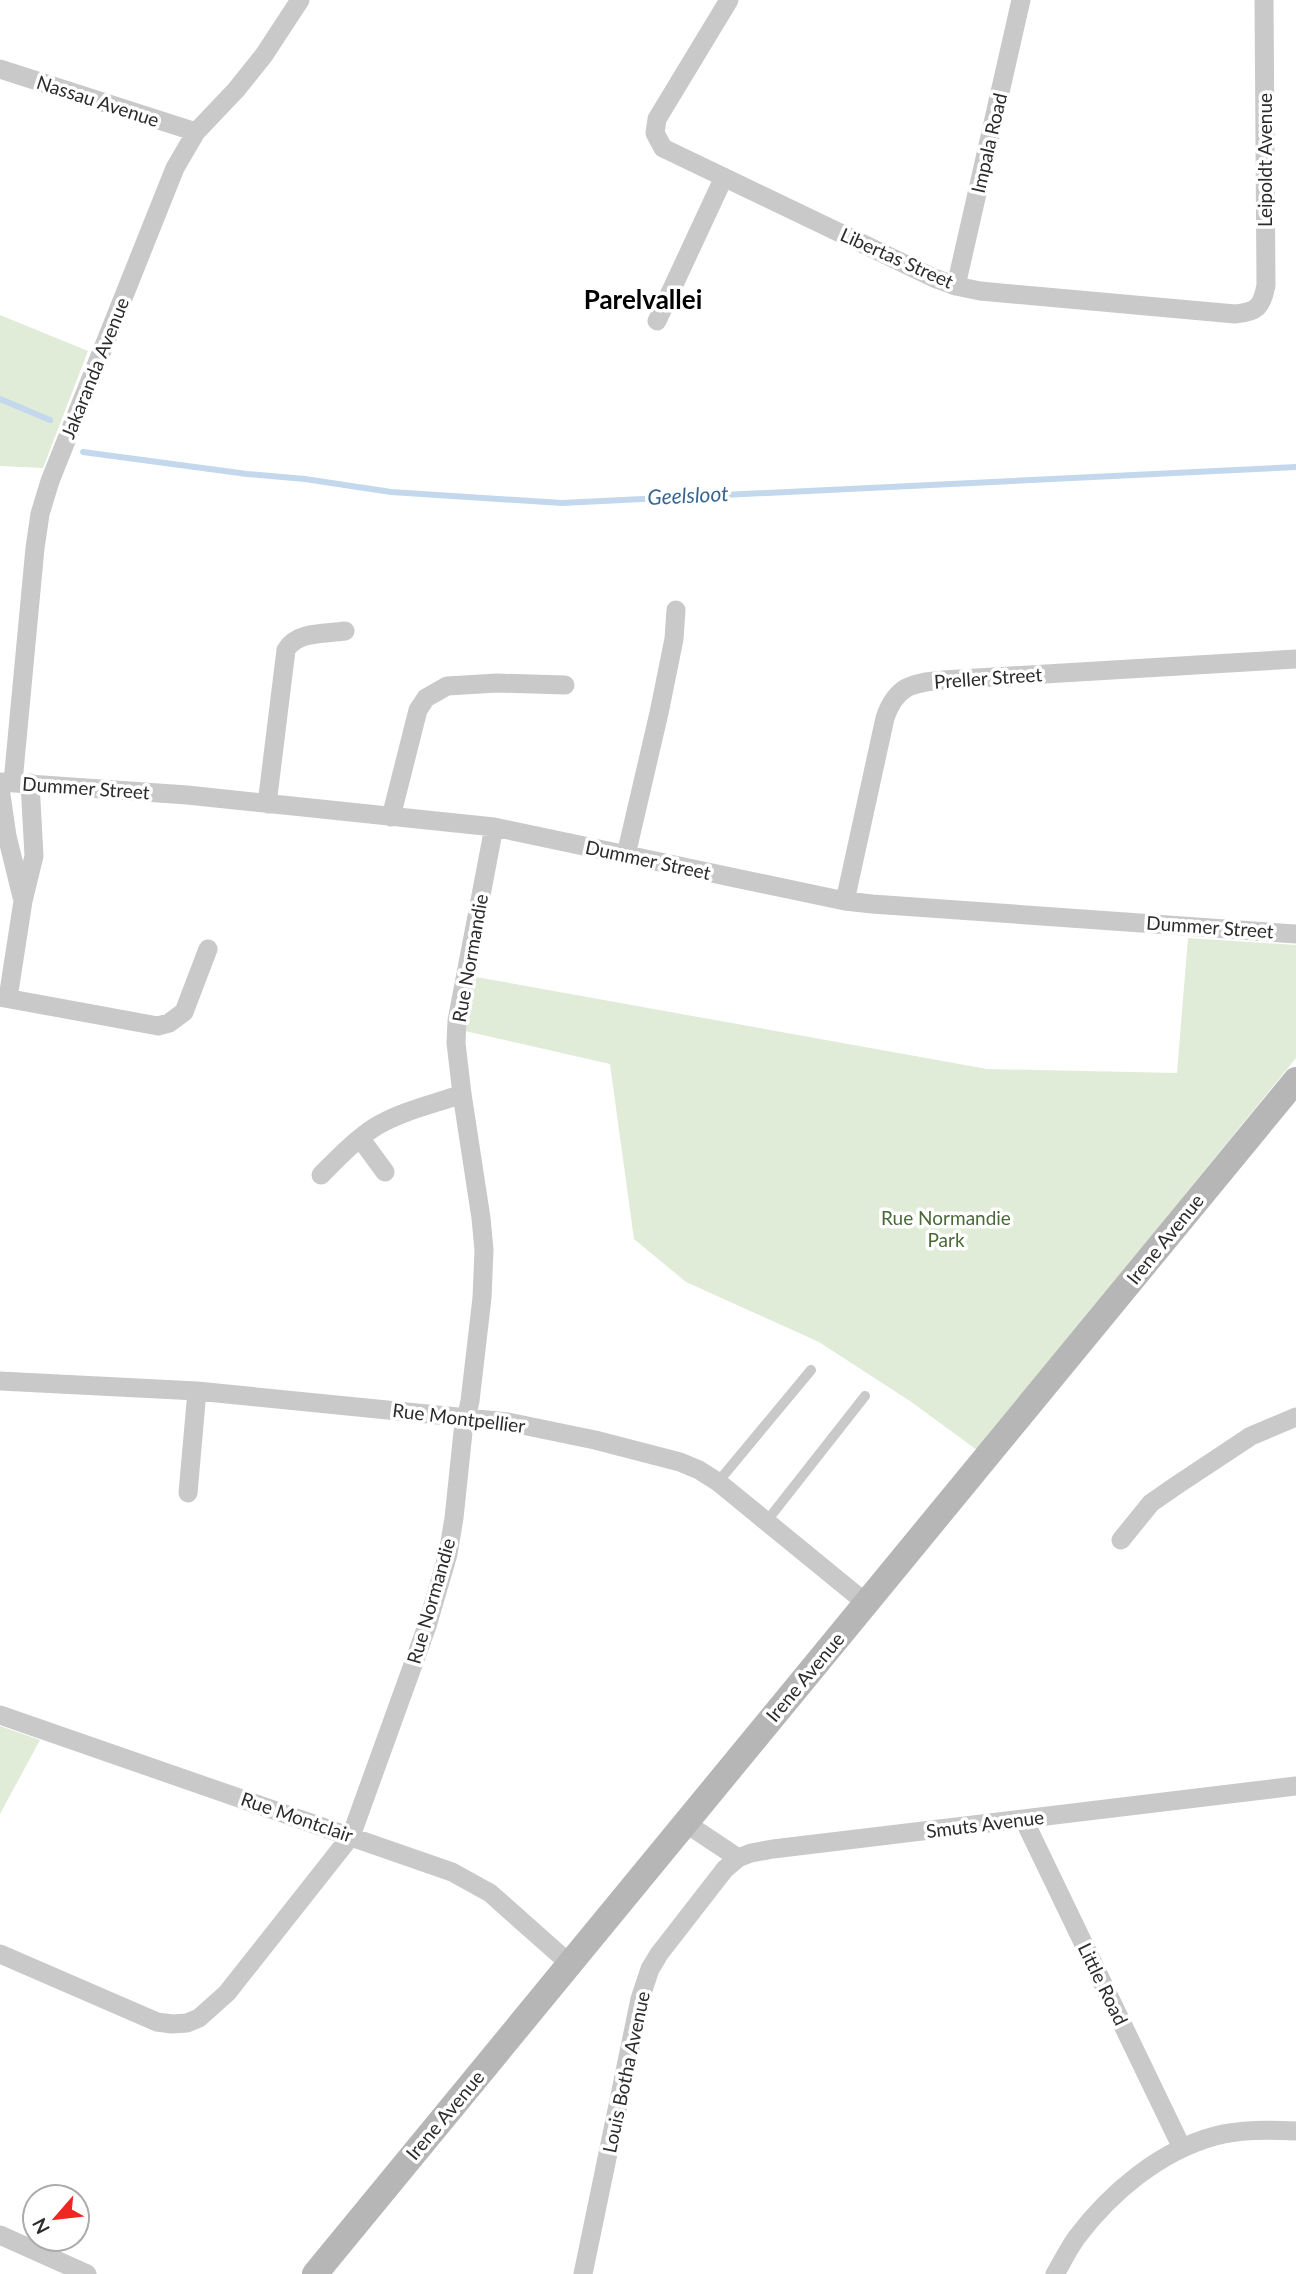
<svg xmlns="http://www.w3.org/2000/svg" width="1296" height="2274" font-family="Lato,sans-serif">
<rect width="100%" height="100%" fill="#fff"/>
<path fill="#e0ebd8" d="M0,315L88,351L43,468L0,466Z
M1188,938L1296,945V1058L977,1450L910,1401L819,1342L686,1282L634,1239L610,1064L465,1031L476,977L987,1069L1177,1073Z
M0,1726L40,1740L0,1814Z"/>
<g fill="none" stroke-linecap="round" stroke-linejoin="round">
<path stroke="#c3d8ec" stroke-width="6" d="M0,399L50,420
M83,452L247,474L305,479L391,492L562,503L1296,467"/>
<path stroke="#c9c9c9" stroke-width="10" d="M718,1482L811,1370
M766,1522L865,1396"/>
<path stroke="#c9c9c9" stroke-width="19" d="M729,0L657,119L655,133L663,148L934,278L956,286L980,291L1235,314C1257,312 1262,307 1266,285L1264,0
M0,69L196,132
M956,286L1021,0
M657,321L724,177
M0,782L187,795L494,827L845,901L872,904L1296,934
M13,782L35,548L40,514L50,481L175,168L196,132L236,90L264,55L300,0
M0,788L7,836L22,897
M267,804L286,650C297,631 325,634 345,631
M391,817L418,710L426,698L447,686L497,683L565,685
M626,855L659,713L674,639L676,610
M845,901L885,718C896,686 911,683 943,680L1296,659
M0,997L158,1026L169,1023L184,1012L208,949
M8,998L23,901L34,856L30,783
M360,1138L385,1172
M321,1175C338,1158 355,1140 375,1127C401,1111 434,1104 462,1094
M0,1381L197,1391L508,1422L595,1440L680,1462L699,1470L718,1482L866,1603
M188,1493L197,1391
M1121,1540L1151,1503L1177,1485L1251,1436L1296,1417
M0,1715L452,1872L490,1893L570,1964
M1024,1820L1182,2148
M684,1822L738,1858L751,1853L773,1849L1296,1786
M0,1954L157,2022L172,2024L187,2023L199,2018L227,1993L351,1836L427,1626L448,1554L454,1518L463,1432L470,1401L482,1298L484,1250L481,1218L462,1094L456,1043L457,1021L494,827
M0,2235L87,2274
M583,2274L640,1999L650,1969L659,1954L725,1869L738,1858
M1055,2274C1062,2262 1069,2248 1077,2237C1111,2192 1160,2151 1215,2136C1241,2129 1269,2130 1296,2131"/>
<path stroke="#b6b6b6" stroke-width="26" d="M315,2274L1296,1080"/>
</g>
<g text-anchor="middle" stroke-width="7" stroke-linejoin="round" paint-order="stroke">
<g font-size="19" fill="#2c2c2c" stroke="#fff">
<text transform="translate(98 101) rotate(18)" y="7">Nassau Avenue</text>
<text transform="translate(989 143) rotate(-77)" y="7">Impala Road</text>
<text transform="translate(1265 160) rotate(-90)" y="7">Leipoldt Avenue</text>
<text transform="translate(897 258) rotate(24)" y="7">Libertas Street</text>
<text transform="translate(95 368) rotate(-68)" y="7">Jakaranda Avenue</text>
<text transform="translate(988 678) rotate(-4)" y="7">Preller Street</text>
<text transform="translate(86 788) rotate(4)" y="7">Dummer Street</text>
<text transform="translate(648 860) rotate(12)" y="7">Dummer Street</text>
<text transform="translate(1210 927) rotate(4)" y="7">Dummer Street</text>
<text transform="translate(470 958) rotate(-80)" y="7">Rue Normandie</text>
<text transform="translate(1165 1239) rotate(-51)" y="7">Irene Avenue</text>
<text transform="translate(459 1418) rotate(7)" y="7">Rue Montpellier</text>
<text transform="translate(431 1601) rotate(-74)" y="7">Rue Normandie</text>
<text transform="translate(805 1677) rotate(-50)" y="7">Irene Avenue</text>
<text transform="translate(297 1817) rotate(19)" y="7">Rue Montclair</text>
<text transform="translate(985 1824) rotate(-7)" y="7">Smuts Avenue</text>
<text transform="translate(1103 1984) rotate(64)" y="7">Little Road</text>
<text transform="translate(626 2072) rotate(-78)" y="7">Louis Botha Avenue</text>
<text transform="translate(445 2115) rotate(-50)" y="7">Irene Avenue</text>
</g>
<g font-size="19" fill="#4a6938" stroke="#fff">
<text x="946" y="1225">Rue Normandie<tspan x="946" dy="22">Park</tspan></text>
</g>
<g font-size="21" font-style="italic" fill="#366691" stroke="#fff">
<text transform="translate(688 496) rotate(-3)" y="7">Geelsloot</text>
</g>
<g font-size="26" font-weight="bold" fill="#000" stroke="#fff">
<text x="643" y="309">Parelvallei</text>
</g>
</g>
<g transform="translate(56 2218) rotate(242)"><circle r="33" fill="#ffffff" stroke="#ababab" stroke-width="2"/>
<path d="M0-5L12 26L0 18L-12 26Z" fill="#ee2723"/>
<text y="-10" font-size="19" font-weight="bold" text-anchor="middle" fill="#2c2c2c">N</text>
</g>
</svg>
